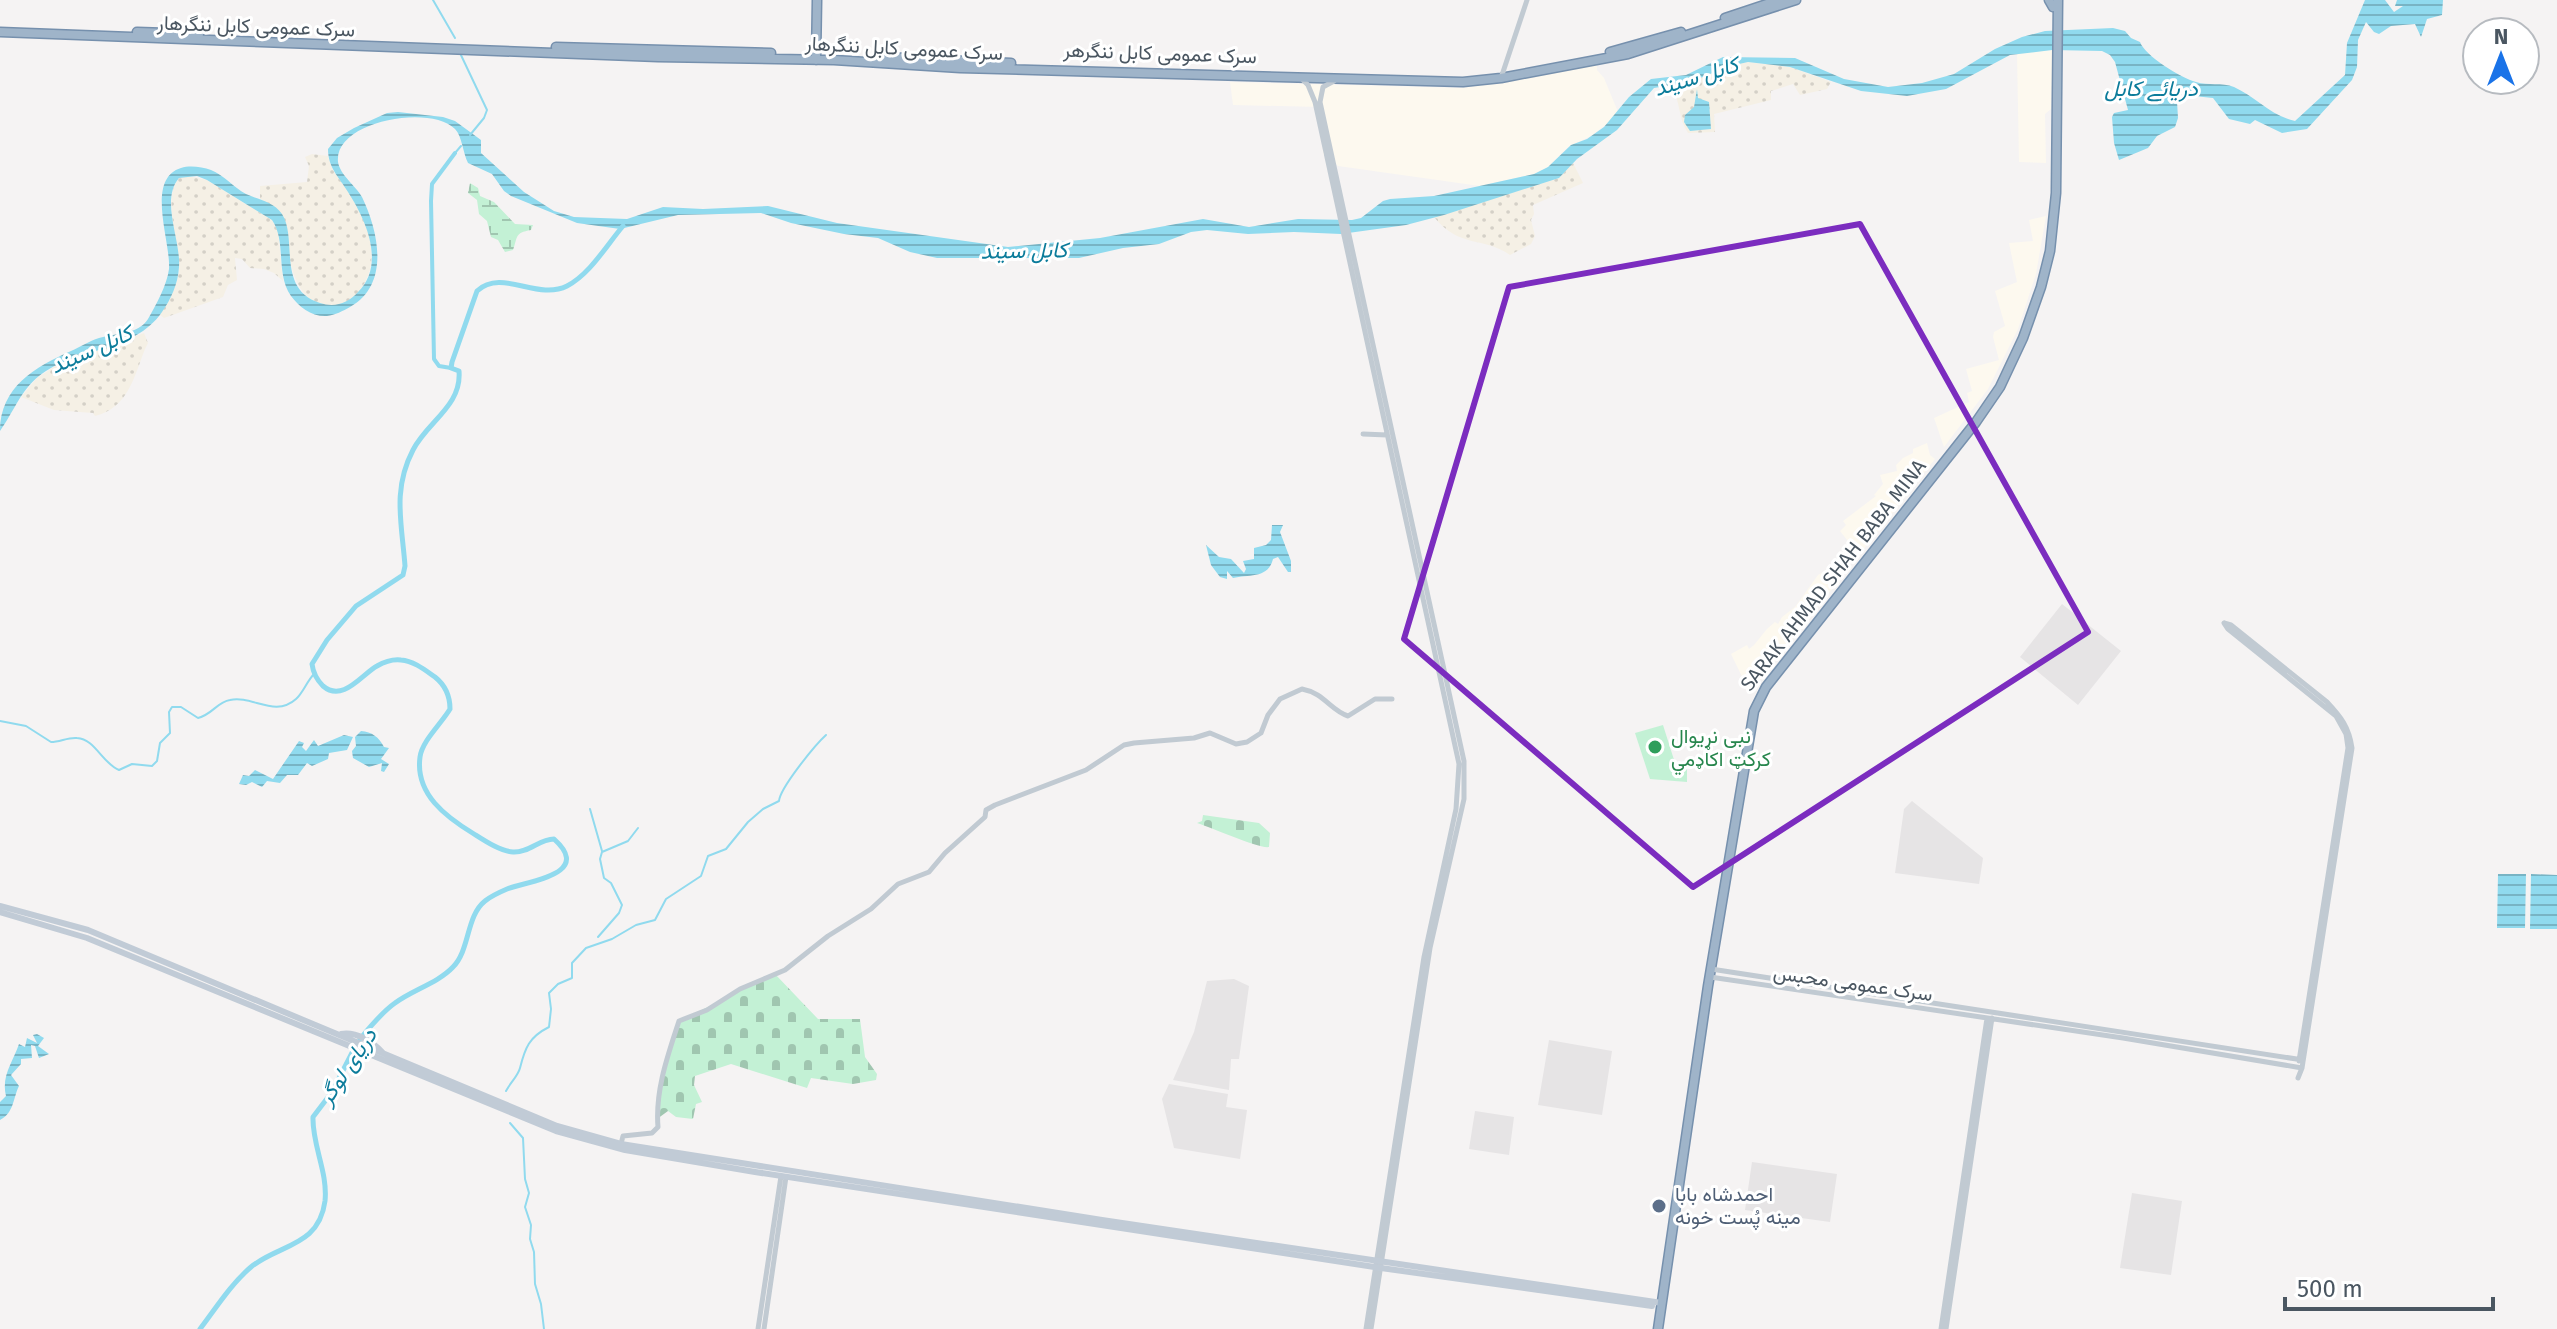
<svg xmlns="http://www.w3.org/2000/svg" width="2557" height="1329" font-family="'Fira Sans',Vazirmatn,sans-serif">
<defs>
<pattern id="wetland-marsh" width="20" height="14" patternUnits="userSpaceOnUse" patternTransform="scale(2)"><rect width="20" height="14" fill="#c3f1d5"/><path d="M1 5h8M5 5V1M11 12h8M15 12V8" fill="none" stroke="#a0c6b0"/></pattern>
<pattern id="sand-dots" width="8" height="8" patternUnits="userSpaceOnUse" patternTransform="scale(2)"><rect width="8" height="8" fill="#f5f0e5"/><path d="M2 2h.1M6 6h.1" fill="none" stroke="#d4d0c7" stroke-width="1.8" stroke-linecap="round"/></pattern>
<pattern id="cemetery-stones" width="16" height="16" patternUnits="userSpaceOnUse" patternTransform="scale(2)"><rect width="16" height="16" fill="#c3f1d5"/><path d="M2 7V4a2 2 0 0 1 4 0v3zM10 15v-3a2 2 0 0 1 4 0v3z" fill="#a0c6b0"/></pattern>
<pattern id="water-rules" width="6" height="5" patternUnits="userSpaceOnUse" patternTransform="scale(2)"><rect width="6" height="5" fill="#90daee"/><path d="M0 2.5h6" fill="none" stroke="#78b4c4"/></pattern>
</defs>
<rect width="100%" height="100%" fill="#f5f3f3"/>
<path fill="#fdf9ef" d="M2053,50L2051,109L2045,114L2046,163L2019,162L2017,53Z
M1597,62V70L1604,78L1618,112L1612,120L1591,136L1568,147L1548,167L1534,174L1480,186L1338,166L1323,154L1320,107L1233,105L1230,82L1463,88L1583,67Z
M2046,216L2036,274L2018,329L1988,389L1944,447L1934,418L1969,402L1967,393L1972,391L1966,369L1999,360L1993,337L1994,332L2005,326L1995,291L2017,282L2009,243L2033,241L2029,220Z
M1927,443L1930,455L1935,459L1859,555L1840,531L1846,525L1843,521L1876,496L1874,495L1883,484L1880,475L1897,471L1896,465L1903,458L1913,453V449Z
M1833,566L1842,576L1750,693L1731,654L1747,645L1749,649L1754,645L1767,629L1775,622L1778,624L1782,617L1795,607L1818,575Z"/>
<path fill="#e6e4e5" d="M2062,604L2121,651L2078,705L2020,657Z
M1912,801L1983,858L1979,884L1895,873L1904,809Z
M1234,979L1249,986L1239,1059H1231L1229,1090L1173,1080L1194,1032L1207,981Z
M1549,1040L1612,1051L1602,1115L1538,1105Z
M1169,1084L1228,1094L1226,1107L1247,1110L1240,1159L1174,1148L1162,1099Z
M1475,1111L1514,1117L1509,1155L1469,1149Z
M1752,1162L1837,1174L1830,1222L1745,1210Z
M2132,1193L2182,1201L2171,1275L2120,1268Z"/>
<path fill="url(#wetland-marsh)" d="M470,183L478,188L480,196L494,202L515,224L533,225L531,230C514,233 518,237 513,250L505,252L498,240L491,237L487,221L479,214L477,200L468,193Z"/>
<path fill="url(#sand-dots)" d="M1748,62L1790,67L1831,82L1827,89L1800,95L1793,84L1771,91V100L1714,114L1715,132L1688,133C1678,119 1681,102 1671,85C1699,83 1720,65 1748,62Z
M312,154L328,156C331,170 338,177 346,188C363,213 381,251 366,280C361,291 352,301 340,304C304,313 292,277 288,250C287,242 288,232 285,226C280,216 269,203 260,199V186L307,182L309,166L305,157Z
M1573,163L1583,183L1533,205L1534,214L1531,220L1535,236L1531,244L1510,255C1483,236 1460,249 1434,217L1559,178Z
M187,176L207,180L272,220L278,231L283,281L274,273L264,269L250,268L242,259L235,258L237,280L228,285L223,297L164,318L160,315C169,300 179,284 179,267C179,241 162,198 179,178Z
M144,333L148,343L145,349C134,377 128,408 95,416L93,413L54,410L21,397L37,378L54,367Z"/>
<path fill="url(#cemetery-stones)" d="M1203,815L1259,823L1270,833L1269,847C1259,849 1213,828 1197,823L1202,821Z
M775,974L818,1019H860L865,1057L877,1074L876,1080L853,1084L811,1078L807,1088L731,1064L695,1076L694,1085L702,1102L696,1104L693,1119L676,1117L668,1111L657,1119L658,1098L679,1021Z"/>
<path fill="#c3f1d5" d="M1663,725L1675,763L1687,760V782L1650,779L1635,733Z"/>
<path fill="url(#water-rules)" d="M2365,0H2385L2394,12L2403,6H2395L2397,0H2443L2442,15L2427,19L2421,37L2415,24L2391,26L2379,34L2374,32L2366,22L2358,40L2357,67L2352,80L2307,129L2282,133L2255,120L2250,124L2229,119L2213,98L2184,95L2177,101L2178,118L2175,127L2157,136L2148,148L2119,160L2114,143L2112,117L2114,113L2128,110L2115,62L2110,55L2102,51L2052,50L2010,55L1946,89L1907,96L1861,91L1790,67L1748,62L1730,66L1690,82L1654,88L1617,130L1577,159L1559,178L1444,215L1406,225L1341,234L1294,232L1248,234L1207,230L1191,232L1159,244L1123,248L1079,258H937L910,252L878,238L844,234L791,223L761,213L678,215L620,229L577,223L511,196L504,191L492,174L468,163C463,153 462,136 455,129C430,104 334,121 338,162C340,175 356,186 362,197C379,232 390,285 350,307C343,311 335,315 327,316C312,317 299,307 291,296C275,273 287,242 272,220L207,180L197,176L179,178C160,200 181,240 179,267C178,284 171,299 162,312C134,353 76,347 39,376C21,390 13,413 0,431C0,387 35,367 71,351C80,347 89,341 99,338C115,333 138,335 148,319C156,305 167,285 169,269C171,242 145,179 181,168C190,165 202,167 211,170C224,175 233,187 246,194C259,200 273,201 282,214C298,239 276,289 320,303C335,308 348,303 358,292C386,264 366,220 348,192C339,177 328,168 328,149L337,138L354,128L387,113L398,112L443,117L455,121L481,140V153L524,192L554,211L574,217L627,219L663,207L703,209L768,206L837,223L1008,247L1100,238L1203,219L1249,227L1298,219L1352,220L1361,218L1383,201L1390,199L1434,196L1534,174L1548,167L1571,145L1587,139L1604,127L1629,97L1651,79L1686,75L1723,57L1795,58L1844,79L1888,87L1922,83L1954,74L1995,49L2022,37L2045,31L2113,28L2125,31L2131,38L2140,42C2145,56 2181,78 2196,82C2208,86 2222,82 2234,87C2256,97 2271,116 2295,121L2345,75L2347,43Z
M1697,89L1698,98L1709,102L1711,129L1690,131L1684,122L1685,115L1694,107Z
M1272,525H1283L1280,532L1291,561V572H1288L1278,557L1273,559C1268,579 1249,574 1233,578L1227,571V579L1220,577L1211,565L1206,545L1219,557L1231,559L1244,573L1246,569L1243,561L1254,559V548L1266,545L1271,540Z
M361,731C372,732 379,737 384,747L389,748L381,759L389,764L384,772L381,771L382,763L369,767L353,758L352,751L356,746L355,737Z
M344,735L353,737L347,750L329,753L328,759L312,766L307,763L298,775H287L280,783L267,781L262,787L252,782L246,785L239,784L243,775L249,776L255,770L273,779L299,741L304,743L302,747L306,751L314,740L318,746Z
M2498,874H2526L2525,928H2497Z
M2531,874L2557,875V929H2530Z
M37,1034L44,1038L38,1046L49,1054L39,1058L35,1046L31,1045L32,1058L21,1059V1064L11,1075L19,1086C13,1098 14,1113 0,1120V1102L6,1096C1,1076 13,1062 19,1044L25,1047L27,1038L37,1043L33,1035Z"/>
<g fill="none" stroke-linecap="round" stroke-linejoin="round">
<path stroke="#90daee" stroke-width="2" d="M433,0L455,38
M460,53L487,110L484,118L470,135
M455,153L461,146
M0,721L26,726L51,742C60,742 68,737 77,738C95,739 102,763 119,770L132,764L152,766L157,761L160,743L170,733L169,712L172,707H181L198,718C213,714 217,702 230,700C252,695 275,718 296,699C303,693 307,681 314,674
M590,809L602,851
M598,937L619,913L622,905L611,883L604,878L600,859L602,852L628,841L638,828
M506,1091C510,1083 518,1076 520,1068C525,1048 529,1037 549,1027L551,1009L549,993L558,984L572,978V963L586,948L612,939L636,925L655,920L666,899L701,876L708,856L726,849L748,822L763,809L779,801C780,788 815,745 826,735
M510,1123L523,1138L525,1179L529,1193L525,1207L531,1225L530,1239L534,1252L535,1284L541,1304L544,1329"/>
<path stroke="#90daee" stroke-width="4" d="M451,368L439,366L434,359L431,201L432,184L455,153"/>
<path stroke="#90daee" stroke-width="5" d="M360,1039C370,1027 382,1012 395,1003C412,990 438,983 453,967C470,950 466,916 485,901C491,896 500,892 507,889C527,881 594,875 554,839C539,839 529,853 513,852C500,851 485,841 474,834C446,817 415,794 420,757C422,741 441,724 450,709C450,696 445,685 435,677C425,670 414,661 401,660C393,659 384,662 377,666C362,674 343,703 323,686C317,680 313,672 312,664L327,640L356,606L403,575L405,566C402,524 392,490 413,450C427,422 462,406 459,371L451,368L452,362L477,291C502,268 537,301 567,286C590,274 606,246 623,226
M200,1329C216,1308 231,1284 251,1267C279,1244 319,1247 325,1201C328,1172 312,1145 313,1117L332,1092L355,1047"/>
<g stroke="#7690ad" stroke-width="11">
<path id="trunk" d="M2049,0L2053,7
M1725,18L1779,0
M0,32L658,57L834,60L960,68L1463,82L1501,78L1628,54L1796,0
M137,32L199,34
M556,47L771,53
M1610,52L1681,32
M884,57L1011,63
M816,60L817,0
M1658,1329L1708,986L1754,711L1766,687L1976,422L2000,387L2023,338L2041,287L2050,251L2056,193L2058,0"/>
</g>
<path stroke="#c1cad2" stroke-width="5" d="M1301,78L1308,85L1315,102L1459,764L1456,809L1424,957L1366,1329
M1501,78L1527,0
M1334,81L1323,87L1320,102L1464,761V799L1430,948L1371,1329
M1363,434L1387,435
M2224,623L2231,625L2327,702C2341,717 2349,727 2352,748L2302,1068L2298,1078
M2224,623L2228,629L2336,716L2346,734L2348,748L2299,1061
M1711,969L2303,1060
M1710,977L2123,1038L2302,1068
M621,1144L623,1136L652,1133L658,1127C655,1090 668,1055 679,1021L707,1010L740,989L785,970L828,936L871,909L898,884L929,872L945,853L985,817L986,810L995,805L1086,770L1124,745L1134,743L1194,738L1210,733L1236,744L1247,742L1261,733L1268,715L1280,699L1302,689C1324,693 1331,711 1348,716L1375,699H1392
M758,1329L781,1176
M764,1329L786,1177
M1941,1329L1987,1018
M1946,1329L1992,1018"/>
<path stroke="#c1cbd6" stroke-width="6" d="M0,906L88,930L557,1126L621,1144L1102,1220L1662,1303
M0,912L87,938L556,1131L625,1150L755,1172L1381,1268L1652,1306
M341,1034C356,1031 373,1042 383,1053"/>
<use href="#trunk" stroke="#9fb4c9" stroke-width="8"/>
</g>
<path fill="none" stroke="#7b2cbf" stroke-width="6" stroke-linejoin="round" d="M1860,224L2088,632L1693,887L1404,639L1509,287Z"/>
<circle fill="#2e9e5b" stroke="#fff" stroke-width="3" cx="1655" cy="747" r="8"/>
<circle fill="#5c6f8a" stroke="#fff" stroke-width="3" cx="1659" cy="1206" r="8"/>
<g text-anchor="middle" stroke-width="6" stroke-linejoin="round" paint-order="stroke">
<g font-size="20" fill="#4a5661" stroke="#fff">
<text transform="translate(256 26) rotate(2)" y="7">سرک عمومی کابل ننگرهار</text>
<text transform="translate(904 48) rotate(3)" y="7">سرک عمومی کابل ننگرهار</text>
<text transform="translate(1160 53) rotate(2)" y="7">سرک عمومی کابل ننگرهر</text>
<text transform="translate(1833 575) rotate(-52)" y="7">SARAK AHMAD SHAH BABA MINA</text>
<text transform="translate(1853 983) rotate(8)" y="7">سرک عمومی محبس</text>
</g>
<g font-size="20" fill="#27864d" stroke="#fff" text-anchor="start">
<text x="1671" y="743">نبی نړیوال<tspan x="1671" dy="23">کرکټ اکاډمي</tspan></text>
</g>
<g font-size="20" fill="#4e5e75" stroke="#fff" text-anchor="start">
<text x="1675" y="1201">احمدشاه بابا<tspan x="1675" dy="23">مینه پُست خونه</tspan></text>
</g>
<g font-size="22" font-style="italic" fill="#0c7c9b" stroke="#fff">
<text transform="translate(1696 76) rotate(-17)" y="8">کابل سيند</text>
<text x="2151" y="96">دریائے کابل</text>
<text transform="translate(1024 250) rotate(-1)" y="8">کابل سيند</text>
<text transform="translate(91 349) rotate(-24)" y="8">کابل سيند</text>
<text transform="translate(347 1066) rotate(-56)" y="8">دریای لوگر</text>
</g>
</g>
<g transform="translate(2501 56)"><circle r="38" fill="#ffffff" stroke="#b7bbc0" stroke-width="2"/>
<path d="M0-6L14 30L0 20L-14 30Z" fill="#1a73e8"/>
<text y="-12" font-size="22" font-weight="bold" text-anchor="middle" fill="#4a5661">N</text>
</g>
<path d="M2285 1297v12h208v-12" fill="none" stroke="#4a5661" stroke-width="4"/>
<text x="2297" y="1297" font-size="24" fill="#4a5661" stroke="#ffffff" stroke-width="6" paint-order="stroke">500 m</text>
</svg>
